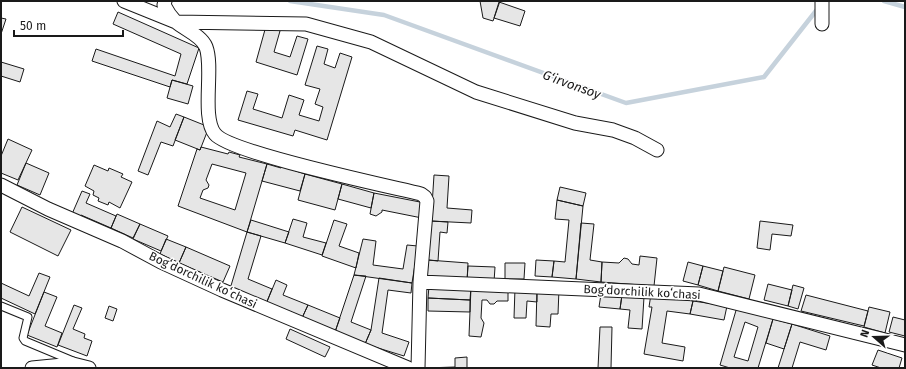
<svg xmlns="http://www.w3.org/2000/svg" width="906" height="369" font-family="'Fira Sans',sans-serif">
<rect width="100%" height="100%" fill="#fff"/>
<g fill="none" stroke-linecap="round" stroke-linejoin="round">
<path stroke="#c6d2dc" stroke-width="4.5" d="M290,1L384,15L626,103L764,77L819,7
M884,1L905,7"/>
</g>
<path fill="#e6e6e6" stroke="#1a1a1a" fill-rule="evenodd" d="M480,1H500L493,21L483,18Z
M499,2L525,11L520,26L494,18Z
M118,12L199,48L187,84L172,80L170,87L92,61L96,49L175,76L181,54L113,24Z
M1,18L6,19L1,34Z
M266,26L280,31L274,52L290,57L297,36L308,39L297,75L256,62Z
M317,46L328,49L324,64L335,68L340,53L352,57L327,140L295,130L293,136L238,120L247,91L258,94L253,109L282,118L289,95L304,100L299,115L319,121L323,107L315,104L320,89L305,85Z
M1,62L24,69L20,82L1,76Z
M172,80L193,86L188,104L167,98Z
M176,114L184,117L173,146L161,142L148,175L138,171L157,121L170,127Z
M184,117L209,127L200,150L175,140Z
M8,139L32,150L18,180L1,173V156Z
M201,147L228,154L229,152L240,155L239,157L267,164L247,232L178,206L197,149L200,150ZM212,164L246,173L235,210L200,198L203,190L208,188L209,185L206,180Z
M26,163L49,173L40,195L17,185Z
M267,164L281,168V166L305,174L300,191L262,181Z
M94,165L108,171L109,168L123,174L121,177L132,182L120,208L109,202L108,205L98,201L99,198L93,195L94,191L85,186Z
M305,174L342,184L335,210L298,200Z
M434,175L449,176L447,208L472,210L471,223L431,221Z
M342,184L374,193L371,208L338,199Z
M560,187L586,193L583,206L557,200Z
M82,191L90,194L86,203L116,216L111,228L81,215L80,217L72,214Z
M374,193L425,203L422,218L382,210V212L376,216L370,214Z
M557,200L583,206L576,279L552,277L554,261L565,262L569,220L555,219Z
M22,207L71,230L58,256L10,232Z
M117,214L140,224L133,238L111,228Z
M293,219L307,223L303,237L326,243L322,255L285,243Z
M251,220L289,232L285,243L247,232Z
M334,220L347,224L339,246L359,253L356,268L322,256Z
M431,221L448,222L447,233L440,232L438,261L428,260Z
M760,221L793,225L791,236L772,234L770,250L757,248Z
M581,223L594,224L590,260L602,262L601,282L576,279Z
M140,224L168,236L161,251L133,239Z
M247,232L261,236L248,279L272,289L266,304L230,289Z
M166,239L186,247L179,263L160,254Z
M363,239L376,241L373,265L403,269L407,245L418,246L412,283L354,275Z
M186,247L230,266L223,282L179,263Z
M640,256L657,258L654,286L601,282L602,262L619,263L624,258L628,259L632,264L639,265Z
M428,260L468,263L467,281L427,278Z
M536,260L554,261L552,277L535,276Z
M688,262L703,266L698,285L683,281Z
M505,263H525L524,279H505Z
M468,266L495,267L494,282L467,281Z
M703,266L723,271L718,291L698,285Z
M724,267L755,275L749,299L718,291Z
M39,273L50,277L35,314L1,298V283L29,296Z
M354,275L366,276L351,322L371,330L365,344L335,332Z
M379,278L412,283L411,293L388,290L382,333L409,342L404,356L365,344L371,330Z
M276,280L287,285L283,295L308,305L302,318L266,304Z
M768,284L792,290L788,306L764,300Z
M793,285L804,288L798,309L788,306Z
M429,286L471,287L470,300L428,298Z
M471,287L508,288V301H497L494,304H490L487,300H482L481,318L484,323L481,337L469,336Z
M515,288L537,289V302L527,301L526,318H514Z
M537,289H559L558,314H551L550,327L536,326Z
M44,292L57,297L45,326L62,333L57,347L27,335Z
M601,294L622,295L620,309L599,307Z
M651,294L693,301L690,314L667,311L662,343L685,347L683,361L644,354L652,307H649Z
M622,295L644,297L642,329L628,328L630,310L620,309Z
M806,295L868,311L864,326L801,311Z
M428,298L470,300V312L428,311Z
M693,301L727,306L724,320L690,314Z
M74,305L82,308L73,329L85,334L84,338L92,341L87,356L58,345Z
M308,305L340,318L335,332L302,318Z
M109,306L117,309L113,321L105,318Z
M737,307L773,319L758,368H730L720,365ZM745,322L758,327L748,361L734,357Z
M869,307L890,312L885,333L864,327Z
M893,317L905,320V336L889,332Z
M773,319L792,324L784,349L766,343Z
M792,324L830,336L826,350L800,342L792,368H778Z
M600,327H612L611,368H598Z
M290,329L330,347L325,357L286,339Z
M878,350L902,358L899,368H881L872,365Z
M467,357V368H425L455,367V358Z"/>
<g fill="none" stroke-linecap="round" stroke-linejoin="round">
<g stroke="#1a1a1a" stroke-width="9">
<path id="lane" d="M1,306L28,317L23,338L25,341L73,361"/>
</g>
<g stroke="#1a1a1a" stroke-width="15">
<path id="street" d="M124,1L176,22L306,24L371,42L476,92L575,123L613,130L635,138L657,150
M165,1L164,5C167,11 171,17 176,22C185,30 201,35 206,47C214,68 201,117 215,134C230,153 388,186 421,194L425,197L427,201L420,282L418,368
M822,24V1
M1,185L48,209L122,241L161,262L222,290L408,368
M420,282L699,294L905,345
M32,368L73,364L89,368"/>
</g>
<use href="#lane" stroke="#fff" stroke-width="7"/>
<use href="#street" stroke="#fff" stroke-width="13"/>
</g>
<g text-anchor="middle" stroke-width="3" stroke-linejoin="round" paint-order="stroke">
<g font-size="12" fill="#1a1a1a" stroke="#fff">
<text transform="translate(203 280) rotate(25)" y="4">Bogʻdorchilik koʻchasi</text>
<text transform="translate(642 292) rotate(3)" y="4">Bogʻdorchilik koʻchasi</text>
</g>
<g font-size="13" font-style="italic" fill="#1a1a1a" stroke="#fff">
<text transform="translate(572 84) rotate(20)" y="5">G‘irvonsoy</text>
</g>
</g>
<rect width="906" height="369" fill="none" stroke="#1a1a1a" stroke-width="4"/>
<g transform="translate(874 337) rotate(290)" stroke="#ffffff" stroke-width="3" paint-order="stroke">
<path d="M0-3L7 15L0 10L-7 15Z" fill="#1a1a1a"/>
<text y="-6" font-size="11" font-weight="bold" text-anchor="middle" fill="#1a1a1a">N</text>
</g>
<path d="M14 30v6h109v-6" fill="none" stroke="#1a1a1a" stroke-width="2"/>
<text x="20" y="30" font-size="12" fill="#1a1a1a" stroke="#ffffff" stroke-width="3" paint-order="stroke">50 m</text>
</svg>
